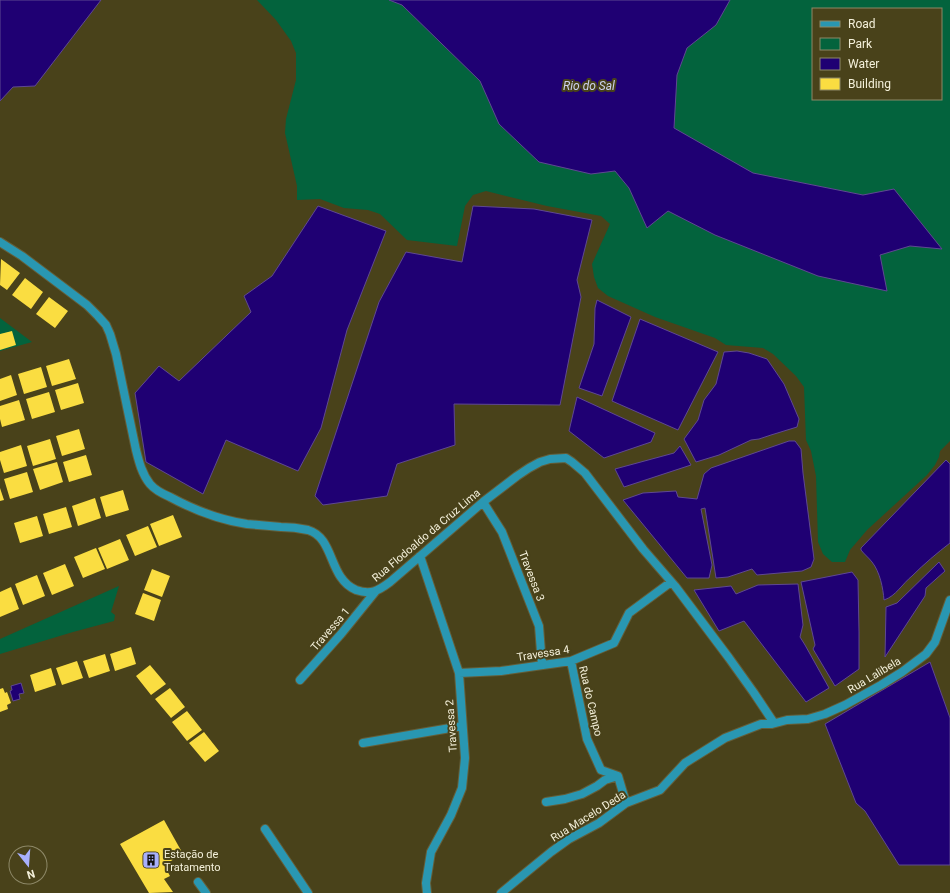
<svg xmlns="http://www.w3.org/2000/svg" width="950" height="893" font-family="Roboto,sans-serif">
<rect width="100%" height="100%" fill="#49421a"/>
<path fill="#03633d" fill-rule="evenodd" d="M257,0H950V441L940,451L939,457L935,465L927,475L867,530L850,550L845,562H832L823,554L818,542L816,476L811,451L806,440L804,387L796,376L773,354L763,348L726,345L715,338L655,317L608,296L598,288L594,277L592,264L610,224L601,216L547,206L486,191L473,195L465,206L457,246L407,240L380,214L368,210L344,208L320,199L297,200V186L285,133L286,119L296,80V53L291,41L276,20ZM813,9H941V99H813Z
M0,318L32,342L0,351Z
M119,586L111,612L115,615L114,621L73,632L0,654V639Z"/>
<path fill="#1f0073" stroke="#5f4892" d="M0,0H101L35,86L13,87L0,101Z
M389,0H730L716,25L687,48L677,75L674,128L753,173L863,195L894,189L942,249L910,246L880,255L887,291L818,276L715,235L668,211L647,228L629,188L615,171L591,174L539,162L499,124L480,81L402,5Z
M318,206L386,231L347,330L321,428L298,471L226,440L203,494L146,462L135,393L159,366L179,381L251,312L244,296L272,276Z
M473,206L534,209L592,220L577,280L581,297L560,405L454,404L455,445L397,464L387,496L323,505L315,496L379,302L406,252L462,262Z
M597,300L631,317L602,396L579,388L594,344L595,308Z
M640,319L718,352L678,430L612,401Z
M737,351L749,353L767,359L784,384L799,419L797,427L771,435L759,439L751,440L719,455L696,462L684,439L698,420L704,400L716,384L724,352Z
M577,397L655,433L651,442L604,458L569,431Z
M789,441H795L801,449L803,473L814,559L811,567L802,571L757,575L752,569L728,577L716,578L705,508L701,509L712,565L709,578H687L623,500L643,493L676,491L678,497L697,499L704,474L711,468Z
M680,446L691,465L624,487L615,469L674,453Z
M946,460L950,464V543C937,553 924,564 912,576C902,584 896,596 884,600C883,588 880,572 872,562C869,558 864,554 861,550V548Z
M939,562L945,571L926,588L925,596L885,657L886,607L897,603Z
M852,572L858,580L859,632V669L835,686L813,649L815,645L801,582Z
M798,584L803,625L800,637L805,645L829,688L806,702L744,621L719,631L694,590L731,586L736,594L758,585Z
M930,662L950,718V865H899L865,811L856,803L825,724Z
M21,683L24,693L19,694L20,699L13,701L10,691L12,690L11,686Z"/>
<path fill="#fadd41" d="M1,259L20,273L7,290L0,285Z
M25,278L43,292L31,309L12,295Z
M49,297L68,311L55,328L36,314Z
M12,331L16,345L0,350V334Z
M69,359L76,379L52,386L46,366Z
M41,367L47,387L24,394L18,374Z
M11,375L17,395L0,401V379Z
M78,383L84,403L61,410L55,390Z
M49,392L55,412L32,419L26,399Z
M19,400L25,420L2,427L0,419V406Z
M79,429L85,449L62,456L56,436Z
M50,439L56,459L33,466L27,446Z
M21,445L27,466L4,473L0,460V452Z
M86,455L92,475L69,482L63,462Z
M57,462L63,482L40,490L33,469Z
M27,472L33,492L10,499L4,479Z
M0,488L4,500L0,501Z
M123,490L129,510L106,517L100,497Z
M95,498L101,518L78,526L72,506Z
M66,507L72,527L49,534L43,514Z
M173,515L182,537L159,546L150,524Z
M37,516L43,536L20,543L14,523Z
M148,526L157,547L135,556L126,535Z
M120,539L129,560L107,569L98,548Z
M96,548L105,569L83,578L74,557Z
M65,564L74,586L52,595L43,573Z
M152,569L170,576L162,597L144,590Z
M37,575L45,596L23,605L15,584Z
M11,587L19,609L0,617V592Z
M143,593L161,600L154,621L135,614Z
M131,647L136,664L115,671L110,654Z
M105,654L110,671L89,678L83,661Z
M77,661L83,678L62,685L56,668Z
M150,665L166,684L151,695L136,676Z
M51,668L56,685L35,692L30,675Z
M3,688L5,693L7,692L11,703L7,705L8,709L0,712V689Z
M170,688L185,707L171,718L155,699Z
M187,711L202,730L187,741L172,722Z
M204,732L219,751L205,762L189,743Z
M164,820L183,854L164,865L170,876L164,879L173,892L149,893L120,844Z"/>
<g fill="none" stroke-linecap="round" stroke-linejoin="round">
<g stroke="#645e39" stroke-width="10">
<path id="street" d="M0,242L22,256L87,305L98,316L106,325L110,334L116,354L136,450C139,462 142,474 150,484C155,490 163,494 170,497C194,510 220,520 247,524C258,525 270,526 281,527C290,527 299,528 308,530C335,538 328,578 356,590C371,595 378,591 390,582L483,502L517,476L529,468L540,462L550,459L566,458L572,462L585,473L643,549L675,586L729,658L754,693L774,723
M483,502L502,532L539,626L542,665
M420,556L459,673L465,758L462,788L451,815L431,852L426,883L427,893
M571,661L587,739L601,770L618,776L626,803
M459,673L501,671L571,661L614,643L629,613L671,582
M300,680L341,634L375,592
M363,743L462,726
M546,802L565,799L582,794L597,786L605,780L618,776
M265,829L308,893
M198,882L206,893
M501,893L551,852L569,839L599,823L626,803L660,790L685,763L725,738L761,724H772L787,720L808,719L825,714L845,705L881,685L902,672L926,654L935,642L950,600"/>
</g>
<use href="#street" stroke="#2997b2" stroke-width="8"/>
</g>
<defs>
<g id="building-square" transform="scale(0.9)"><rect x="-9" y="-9" width="18" height="18" rx="4" fill="#a8b0fc" stroke="#49421a"/><path d="M-4-6H4V6H1V3H-1V6H-4ZM-2.5-4.3h1.7v1.8h-1.7ZM.8-4.3h1.7v1.8H.8ZM-2.5-1h1.7V.8h-1.7ZM.8-1h1.7V.8H.8Z" fill="#111"/></g>
</defs>
<g fill-rule="evenodd">
<use href="#building-square" x="151" y="860"/>
</g>
<g text-anchor="middle" stroke-width="4" stroke-linejoin="round" paint-order="stroke">
<g font-size="11" fill="#f4f0da" stroke="#49421a">
<text transform="translate(426 535) rotate(-40)" y="4">Rua Flodoaldo da Cruz Lima</text>
<text transform="translate(532 576) rotate(69)" y="4">Travessa 3</text>
<text transform="translate(330 629) rotate(-49)" y="4">Travessa 1</text>
<text transform="translate(543 653) rotate(-9)" y="4">Travessa 4</text>
<text transform="translate(874 675) rotate(-31)" y="4">Rua Lalibela</text>
<text transform="translate(591 701) rotate(77)" y="4">Rua do Campo</text>
<text transform="translate(451 726) rotate(-94)" y="4">Travessa 2</text>
<text transform="translate(588 816) rotate(-32)" y="4">Rua Macelo Deda</text>
</g>
<g font-size="11" fill="#f4f0da" stroke="#49421a" text-anchor="start">
<text x="164" y="858">Estação de<tspan x="164" dy="13">Tratamento</tspan></text>
</g>
<g font-size="12" font-style="italic" fill="#ccd1ed" stroke="#49421a">
<text x="589" y="90">Rio do Sal</text>
</g>
</g>
<rect x="812" y="8" width="130" height="92" fill="#49421a" stroke="#8d8867"/>
<rect x="820" y="21" width="20" height="6" fill="#2997b2" stroke="#8d8867"/>
<text x="848" y="28" font-size="12" fill="#f4f0da">Road</text>
<rect x="820" y="38" width="20" height="12" fill="#03633d" stroke="#8d8867"/>
<text x="848" y="48" font-size="12" fill="#f4f0da">Park</text>
<rect x="820" y="58" width="20" height="12" fill="#1f0073" stroke="#8d8867"/>
<text x="848" y="68" font-size="12" fill="#f4f0da">Water</text>
<rect x="820" y="78" width="20" height="12" fill="#fadd41" stroke="#8d8867"/>
<text x="848" y="88" font-size="12" fill="#f4f0da">Building</text>
<g transform="translate(28 865) rotate(163)"><circle r="19" fill="#49421a" stroke="#8d8867"/>
<path d="M0-3L7 15L0 10L-7 15Z" fill="#a8b0fc"/>
<text y="-6" font-size="11" font-weight="bold" text-anchor="middle" fill="#f4f0da">N</text>
</g>
</svg>
